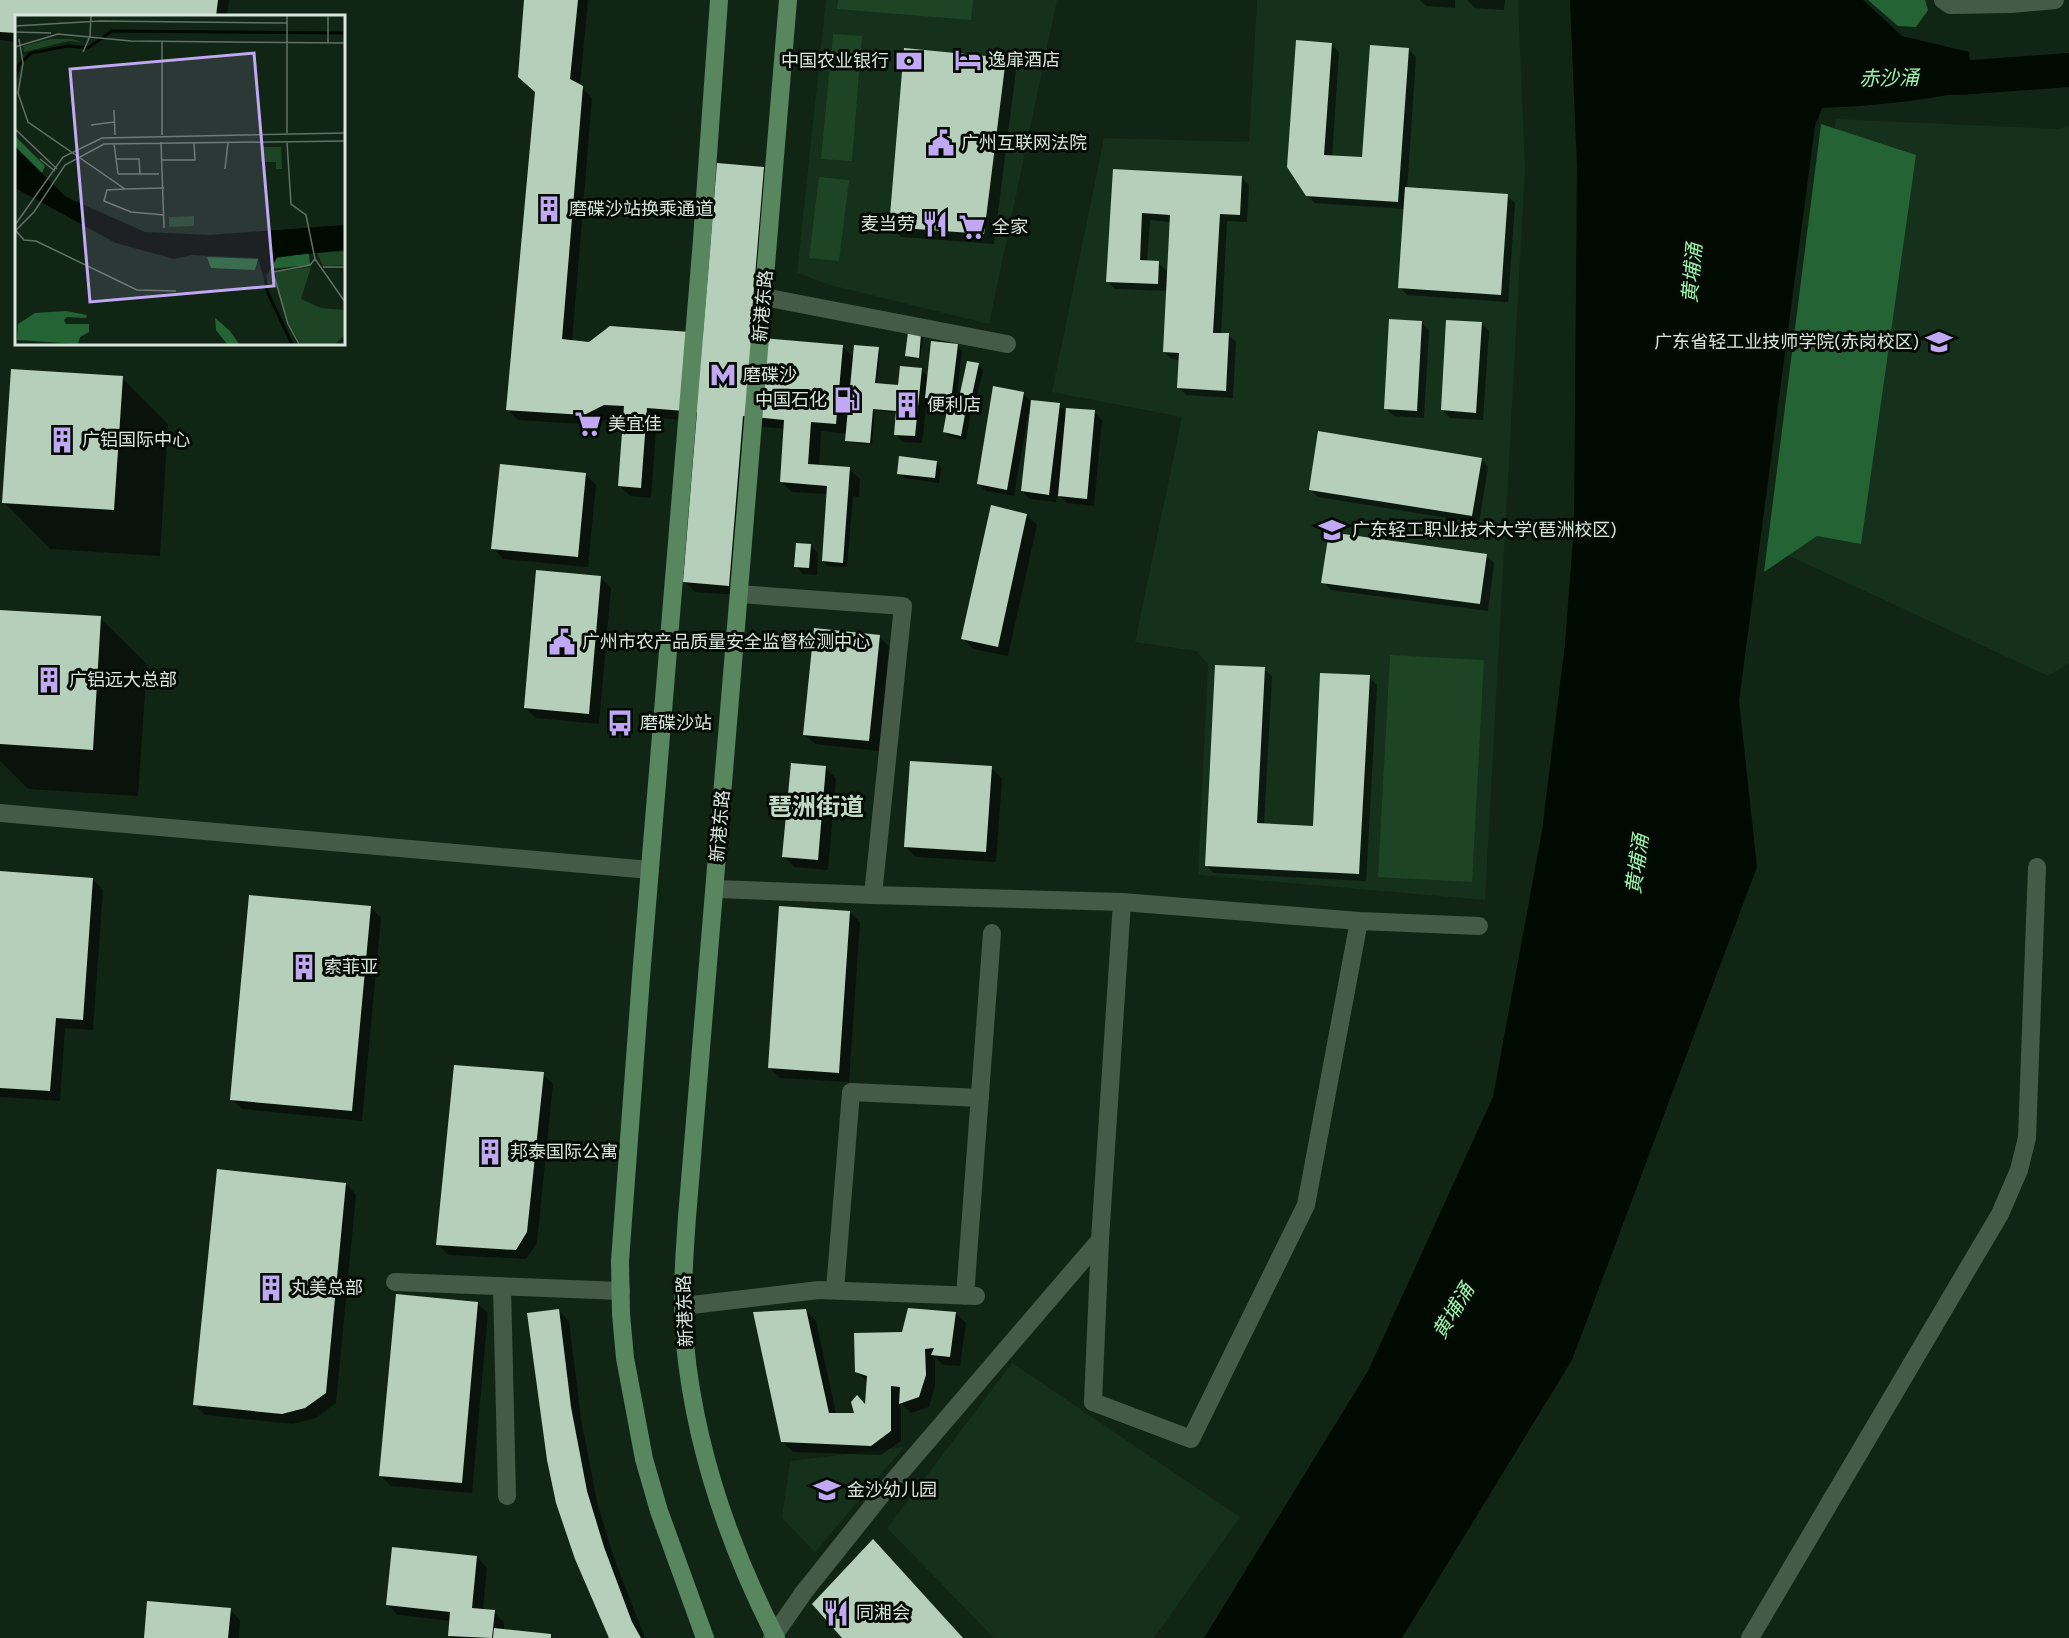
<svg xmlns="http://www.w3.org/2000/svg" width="2069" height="1638" font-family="Figtree,'Noto Sans SC',sans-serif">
<rect width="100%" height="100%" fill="#112515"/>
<path fill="#15301b" d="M826,0H1057L989,324L830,285L797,273Z
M1257,0H1518L1525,168L1485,900L1198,875L1208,664L1196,651L1135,642L1182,417L1052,392L1104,138L1249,142Z
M1836,119L2057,129L2069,126V663L2048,676L1785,554Z
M1012,1363L1240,1517L1154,1638H994L887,1528Z
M904,1447L815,1552L782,1518L790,1461Z"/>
<path fill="#1e4426" d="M838,0H973L971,20L837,9Z
M833,34L862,36L852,161L821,159Z
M819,177L849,180L839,261L809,258Z
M1390,655L1484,660L1472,882L1378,877Z"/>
<path fill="#246434" d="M1868,0H1925L1928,10L1916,27L1898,26Z
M1821,124L1916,155L1861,544L1817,536L1764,572Z"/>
<path fill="#000a01" d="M1570,0H1863L1902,36L1969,52L1973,90C1922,101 1873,106 1822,108L1815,126L1739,701L1757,867L1572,1360L1402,1638H1204L1368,1371L1493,1097L1542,831L1565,644L1574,526L1577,167Z"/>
<path fill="#0007" fill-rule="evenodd" d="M0,0H229L227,16H16V42L0,40Z
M526,0H588L580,86L592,98L572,342L590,343L704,335L764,169L774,179L761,339L842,346L854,358L878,349L880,351L877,385L900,387L921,370L929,377L957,346L962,351L956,404L966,405L971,410L966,440L950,437L945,432L950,404L931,403L927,398L922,443L903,442L895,434L897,413L875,410L872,445L848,442L846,440L847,434L821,431L819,466L849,469L860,479L859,497L853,496L847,567L828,566L823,561L828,494L792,492L781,481L785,429L753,426L739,595L695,592L684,581L698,421L657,418L651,498L630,496L619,485L625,415H615L595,425L518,420L508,410L537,93Z
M1420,0H1455V8L1426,6Z
M1467,0H1505L1504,10L1475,8Z
M1331,44L1339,52L1332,157L1364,159L1408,49L1416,57L1407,189L1507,196L1515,203L1508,302L1407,295L1400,287L1405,209L1315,203L1307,195Z
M1005,59L1016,70L994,244L901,237L891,227Z
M1114,170L1242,178L1249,185L1247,222L1227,221L1221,334L1228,335L1236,342L1233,398L1186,395L1179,387L1180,360L1172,359L1164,352L1168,291L1115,289L1107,281ZM1150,220L1171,222L1169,273L1158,263L1147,262Z
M1421,322L1429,330L1424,418L1394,416L1386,409Z
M1481,323L1489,331L1483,420L1450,418L1443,410Z
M921,335L923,337L920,359L909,358L907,356Z
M978,365L983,370L975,404L966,402L961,397Z
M122,378L168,424L160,556L50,549L4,502Z
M1023,393L1030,401L1059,405L1067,413L1094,412L1102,420L1094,506L1067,503L1057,493L1056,502L1030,499L1022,491L1031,415L1028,414L1014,496L986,491L978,484Z
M1481,459L1488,467L1479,523L1318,497L1310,489Z
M937,463L941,468L939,483L903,478L898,473Z
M585,474L596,485L588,567L503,559L493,548Z
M1027,515L1037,525L1008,656L973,649L963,638Z
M810,545L818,553L817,575L803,574L796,567Z
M1486,555L1494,563L1488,611L1331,590L1323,582Z
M600,577L611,588L599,724L536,718L525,708Z
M0,612L100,618L147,664L138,796L28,789L0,761Z
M879,636L889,647L879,751L815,744L804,734Z
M1264,669L1272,676L1264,825L1314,827L1369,677L1377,685L1366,881L1214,873L1207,866Z
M825,768L836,778L828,870L794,867L784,856Z
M991,768L1002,778L996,862L916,857L906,847Z
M0,872L93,879L103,890L93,1030L65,1028L60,1101L0,1097Z
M371,907L381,918L362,1121L242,1109L231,1099Z
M849,912L860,922L849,1082L780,1078L769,1067Z
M543,1074L553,1084L537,1243L526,1259L448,1255L438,1244Z
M346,1184L356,1195L336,1403L316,1418L293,1424L205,1415L195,1405Z
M477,1303L488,1313L472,1493L391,1486L381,1476Z
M558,1310L569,1321L581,1419L597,1502L614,1558L645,1638H611L576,1558Z
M805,1310L816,1321L836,1414H856L867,1407V1382L856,1371L903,1333L955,1313L966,1323L960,1366L943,1365L935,1357V1386L929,1407L911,1413L901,1403V1441L881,1455L793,1452L782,1441Z
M477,1557L487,1568L483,1610L494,1612L504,1622V1631L551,1636L553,1638H451L449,1636L451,1621L398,1615L388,1605Z
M230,1610L240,1620L239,1638H145Z"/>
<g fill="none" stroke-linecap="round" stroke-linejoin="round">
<path stroke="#000a01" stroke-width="34" d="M1925,77L1960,78L2069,70"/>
</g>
<path fill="#b6cfba" d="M0,0H218L216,16H16V33L0,32Z
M524,0H578L570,79L583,86L562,339L589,342L610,326L703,333L717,163L764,167L750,337L843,345L836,424L811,422L808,464L850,467L843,563L822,561L827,486L780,482L784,420L743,416L729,586L683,582L697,412L647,408L641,488L618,486L624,406L604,405L584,415L506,410L535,92L518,77Z
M1296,40L1332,43L1324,155L1362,157L1370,45L1409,48L1398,202L1306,196L1287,167Z
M904,48L1006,58L984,234L889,227Z
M1113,169L1242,176L1240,215L1220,214L1213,333H1229L1226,391L1177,388L1179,353L1163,352L1170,215L1142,213L1140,260L1159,261L1158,284L1106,282Z
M1405,187L1508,194L1501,295L1398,288Z
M1389,319L1422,321L1417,411L1384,409Z
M1446,320L1482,322L1476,413L1441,410Z
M908,332L921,334L919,358L905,356Z
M931,341L958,344L951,401L967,404L961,436L943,432L949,400L925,398Z
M854,345L879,347L875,383L898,385L900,366L922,368L915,436L894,435L896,411L873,409L870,443L845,441Z
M967,361L979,363L971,400L959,398Z
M11,369L123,376L114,510L2,503Z
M993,386L1024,392L1007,490L977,484Z
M1031,400L1060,403L1049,495L1021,491Z
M1066,408L1095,410L1087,499L1058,496Z
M1318,431L1482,458L1472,516L1309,490Z
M899,456L937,461L935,478L897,474Z
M500,464L586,473L578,557L491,549Z
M991,505L1027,514L998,647L961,639Z
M1329,532L1487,554L1480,604L1321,583Z
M796,543L811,544L809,568L794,567Z
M536,570L601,576L589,714L524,708Z
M0,610L101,616L93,750L0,744Z
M814,628L880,635L869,741L803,735Z
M1215,665L1265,667L1257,823L1313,826L1320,673L1370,675L1359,874L1205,866Z
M910,761L992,766L986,852L904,847Z
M791,763L826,766L818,860L782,857Z
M0,871L93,878L83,1020L56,1018L50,1091L0,1088Z
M249,895L371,906L352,1111L230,1100Z
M779,906L850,911L839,1073L768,1068Z
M454,1065L544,1072L527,1232L516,1250L436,1245Z
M217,1169L346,1183L326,1393L305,1408L282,1414L193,1405Z
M396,1294L478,1302L462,1483L379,1476Z
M908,1308L956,1312L950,1357L931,1355L934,1348L925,1349L926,1375L919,1397L899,1404L900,1387L891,1386V1431L871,1446L781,1442L753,1312L806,1309L829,1413H854L851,1402L857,1395L865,1404L867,1376L855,1372L854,1333L902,1332Z
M559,1309L571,1407L587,1491L604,1547L632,1622L641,1638H609L575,1559L556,1503L547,1460L527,1313Z
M873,1539L963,1638H842L812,1604Z
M392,1547L477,1556L472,1608L495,1610L492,1638L448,1636L450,1612L386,1605Z
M147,1601L231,1608L228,1638H144Z
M494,1628L551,1634V1638H493Z"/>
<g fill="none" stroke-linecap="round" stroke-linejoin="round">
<path stroke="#455b48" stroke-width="18" d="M1943,0L1950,5L2011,4L2055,0
M764,297L1007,344
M739,594L903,606L873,895
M715,889L873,895L1122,902L1359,921L1479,926
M1100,1240L1093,1402L1191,1439L1306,1205L1359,921
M395,1282L621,1291
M502,1286L507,1496
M835,1290L851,1092L980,1098
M965,1296L992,933
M683,1306L819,1290L976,1296
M772,1638L804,1592L883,1493L1100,1240L1122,902
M1750,1638L2000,1214L2019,1170L2027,1138L2037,867"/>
<path stroke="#455b48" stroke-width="18" d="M0,813L650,870"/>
<path stroke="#57865f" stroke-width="18" d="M705,1638L659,1511L644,1459L625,1358L621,1314L620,1261L641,977L702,240L719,0
M776,1638C729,1546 695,1447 685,1344C681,1302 684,1259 687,1217L788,0"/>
</g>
<defs>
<g id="hotel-bare" transform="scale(2.07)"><path d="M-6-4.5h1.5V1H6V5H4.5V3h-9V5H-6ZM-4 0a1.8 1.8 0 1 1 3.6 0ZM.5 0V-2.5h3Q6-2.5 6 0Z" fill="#c1a8f3" stroke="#040b05" stroke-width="2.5" paint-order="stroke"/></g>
<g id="bank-bare" transform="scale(2.07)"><path d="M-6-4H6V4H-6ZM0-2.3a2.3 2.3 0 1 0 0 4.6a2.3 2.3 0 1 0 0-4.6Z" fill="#c1a8f3" stroke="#040b05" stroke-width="2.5" paint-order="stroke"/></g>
<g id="civic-bare" transform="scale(2.07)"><path d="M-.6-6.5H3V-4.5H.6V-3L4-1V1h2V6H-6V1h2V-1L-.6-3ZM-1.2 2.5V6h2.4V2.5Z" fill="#c1a8f3" stroke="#040b05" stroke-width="2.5" paint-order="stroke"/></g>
<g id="building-bare" transform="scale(2.07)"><path d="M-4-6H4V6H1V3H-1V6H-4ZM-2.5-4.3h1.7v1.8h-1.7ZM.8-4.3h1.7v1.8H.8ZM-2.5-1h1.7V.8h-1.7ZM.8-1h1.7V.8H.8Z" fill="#c1a8f3" stroke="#040b05" stroke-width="2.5" paint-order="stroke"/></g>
<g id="restaurant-bare" transform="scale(2.07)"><path d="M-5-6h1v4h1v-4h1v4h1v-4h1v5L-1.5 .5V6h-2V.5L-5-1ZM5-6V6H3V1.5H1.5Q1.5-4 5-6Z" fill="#c1a8f3" stroke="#040b05" stroke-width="2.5" paint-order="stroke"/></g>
<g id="supermarket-bare" transform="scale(2.07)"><path d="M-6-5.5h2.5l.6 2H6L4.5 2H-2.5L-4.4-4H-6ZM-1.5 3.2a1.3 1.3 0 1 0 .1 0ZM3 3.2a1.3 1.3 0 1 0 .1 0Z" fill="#c1a8f3" stroke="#040b05" stroke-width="2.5" paint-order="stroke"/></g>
<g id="university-bare" transform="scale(2.07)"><path d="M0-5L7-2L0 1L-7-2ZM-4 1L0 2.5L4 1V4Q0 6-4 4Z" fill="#c1a8f3" stroke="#040b05" stroke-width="2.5" paint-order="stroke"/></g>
<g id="metro-bare" transform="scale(2.07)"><path d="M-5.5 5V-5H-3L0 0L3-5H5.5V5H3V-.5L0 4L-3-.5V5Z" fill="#c1a8f3" stroke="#040b05" stroke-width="2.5" paint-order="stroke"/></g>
<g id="fuel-bare" transform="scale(2.07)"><path d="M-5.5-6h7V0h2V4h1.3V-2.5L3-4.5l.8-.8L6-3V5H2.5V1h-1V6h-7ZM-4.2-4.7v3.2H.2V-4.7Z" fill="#c1a8f3" stroke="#040b05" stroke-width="2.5" paint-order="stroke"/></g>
<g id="bus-bare" transform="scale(2.07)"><path d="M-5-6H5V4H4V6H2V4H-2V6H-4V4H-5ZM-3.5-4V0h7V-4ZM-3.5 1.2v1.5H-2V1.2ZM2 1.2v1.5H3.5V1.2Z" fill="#c1a8f3" stroke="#040b05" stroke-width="2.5" paint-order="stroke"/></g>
<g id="school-bare" transform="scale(2.07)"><path d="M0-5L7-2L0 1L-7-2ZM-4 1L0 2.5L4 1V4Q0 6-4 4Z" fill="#c1a8f3" stroke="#040b05" stroke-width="2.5" paint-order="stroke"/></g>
</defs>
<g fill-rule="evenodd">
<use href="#hotel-bare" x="968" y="60"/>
<use href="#bank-bare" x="909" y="61"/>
<use href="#civic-bare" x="941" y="143"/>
<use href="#building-bare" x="549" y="209"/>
<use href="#restaurant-bare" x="935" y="224"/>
<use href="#supermarket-bare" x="972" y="227"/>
<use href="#university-bare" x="1939" y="342"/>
<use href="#metro-bare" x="723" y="375"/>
<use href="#fuel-bare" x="847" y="400"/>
<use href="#building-bare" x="907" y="405"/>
<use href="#supermarket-bare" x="588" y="424"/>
<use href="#building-bare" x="62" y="440"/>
<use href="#university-bare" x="1332" y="530"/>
<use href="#civic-bare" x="562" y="642"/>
<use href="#building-bare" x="49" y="680"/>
<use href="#bus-bare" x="620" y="723"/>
<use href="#building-bare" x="304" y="967"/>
<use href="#building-bare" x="490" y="1152"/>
<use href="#building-bare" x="271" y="1288"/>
<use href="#school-bare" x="827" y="1490"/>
<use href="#restaurant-bare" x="836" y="1613"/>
</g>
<g text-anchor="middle" stroke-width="6" stroke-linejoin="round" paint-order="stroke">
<g font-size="18" fill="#d9e6db" stroke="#040b05" text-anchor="start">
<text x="988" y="66">逸扉酒店</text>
<text x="889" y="67" text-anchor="end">中国农业银行</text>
<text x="961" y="149">广州互联网法院</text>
<text x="569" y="215">磨碟沙站换乘通道</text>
<text x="915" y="230" text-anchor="end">麦当劳</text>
<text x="992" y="233">全家</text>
<text x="1919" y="348" text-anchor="end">广东省轻工业技师学院(赤岗校区)</text>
<text x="743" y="381">磨碟沙</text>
<text x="827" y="406" text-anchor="end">中国石化</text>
<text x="927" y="411">便利店</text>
<text x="608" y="430">美宜佳</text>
<text x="82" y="446">广铝国际中心</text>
<text x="1352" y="536">广东轻工职业技术大学(琶洲校区)</text>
<text x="582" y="648">广州市农产品质量安全监督检测中心</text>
<text x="69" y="686">广铝远大总部</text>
<text x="640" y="729">磨碟沙站</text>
<text x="324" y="973">索菲亚</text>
<text x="510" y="1158">邦泰国际公寓</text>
<text x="291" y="1294">丸美总部</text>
<text x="847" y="1496">金沙幼儿园</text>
<text x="856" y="1619">同湘会</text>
</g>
<g font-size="18" fill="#d9e6db" stroke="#040b05">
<text transform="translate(763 306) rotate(-85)" y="6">新港东路</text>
<text transform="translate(720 826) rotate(-85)" y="6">新港东路</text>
<text transform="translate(685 1311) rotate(-92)" y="6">新港东路</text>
</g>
<g font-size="20" font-style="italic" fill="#9bf4ab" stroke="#040b05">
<text transform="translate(1889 78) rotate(-1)" y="7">赤沙涌</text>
<text transform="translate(1692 273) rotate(-85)" y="7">黄埔涌</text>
<text transform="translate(1637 864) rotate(-82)" y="7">黄埔涌</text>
<text transform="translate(1453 1311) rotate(-59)" y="7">黄埔涌</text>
</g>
<g font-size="24" font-weight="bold" fill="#c1dbc5" stroke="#040b05">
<text x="816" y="815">琶洲街道</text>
</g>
</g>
<g transform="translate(15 15)">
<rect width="330" height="330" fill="#112515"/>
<path d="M36,24H57L70,28L54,26L9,37L8,31ZM246,132H266L267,154H261V147H246ZM179,201V211L154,212V202ZM330,236V250L308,251L302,238ZM296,252L286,284L306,293L330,295V320L320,329H286L274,309L262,272L260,257Z" fill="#1e4426"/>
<path d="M0,121L30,151L27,158L0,131ZM294,238L295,250L255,254L262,243ZM192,242L243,244L240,255L196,253ZM51,296L72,300L71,303L52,302L49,305L51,309H74V317L65,322L63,329L2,325L3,309L20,298ZM200,303L215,316L224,329H212L201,315Z" fill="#246434"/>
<path d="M0,132L51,182L130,217L195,220L330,210V235L262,242L252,260L248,261L243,243L177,240L159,244L101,228L0,173Z" fill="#000a01"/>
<path fill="none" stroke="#000a01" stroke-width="3" d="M0,63L4,50L16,38L53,31L73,33L97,16L330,18M249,256L252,276L277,329"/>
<path fill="none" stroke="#617264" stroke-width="1.5" d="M0,11L85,6L272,8M0,17L36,18M43,19L116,26L330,28M4,24L8,48L3,78L13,107L110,174L149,173M147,26V120M313,28V1M0,32L43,19M68,37L75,21L76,1M99,95L100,120M76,110L99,107M0,114L42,154M272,118V1M146,127L149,213M272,127L276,189L291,200L300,244L330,287M99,128L103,159M25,144L40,156M102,144H124L125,159M147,145H180L179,128M210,154L213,127M103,159H144M110,174L92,175L89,186L116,197L149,200M0,210L48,142L87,123L330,118M0,216L19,197L50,150L89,129L330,126M1,216L9,225L21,226L122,275L161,276M308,252H330M284,329L273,309L258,257L295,250L300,244"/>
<path fill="#c1a8f3" fill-opacity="0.15" stroke="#c1a8f3" stroke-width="3" d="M239,38L259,271L75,287L55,54Z"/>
<rect width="330" height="330" fill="none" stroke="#d9e6db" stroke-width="3"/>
</g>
</svg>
